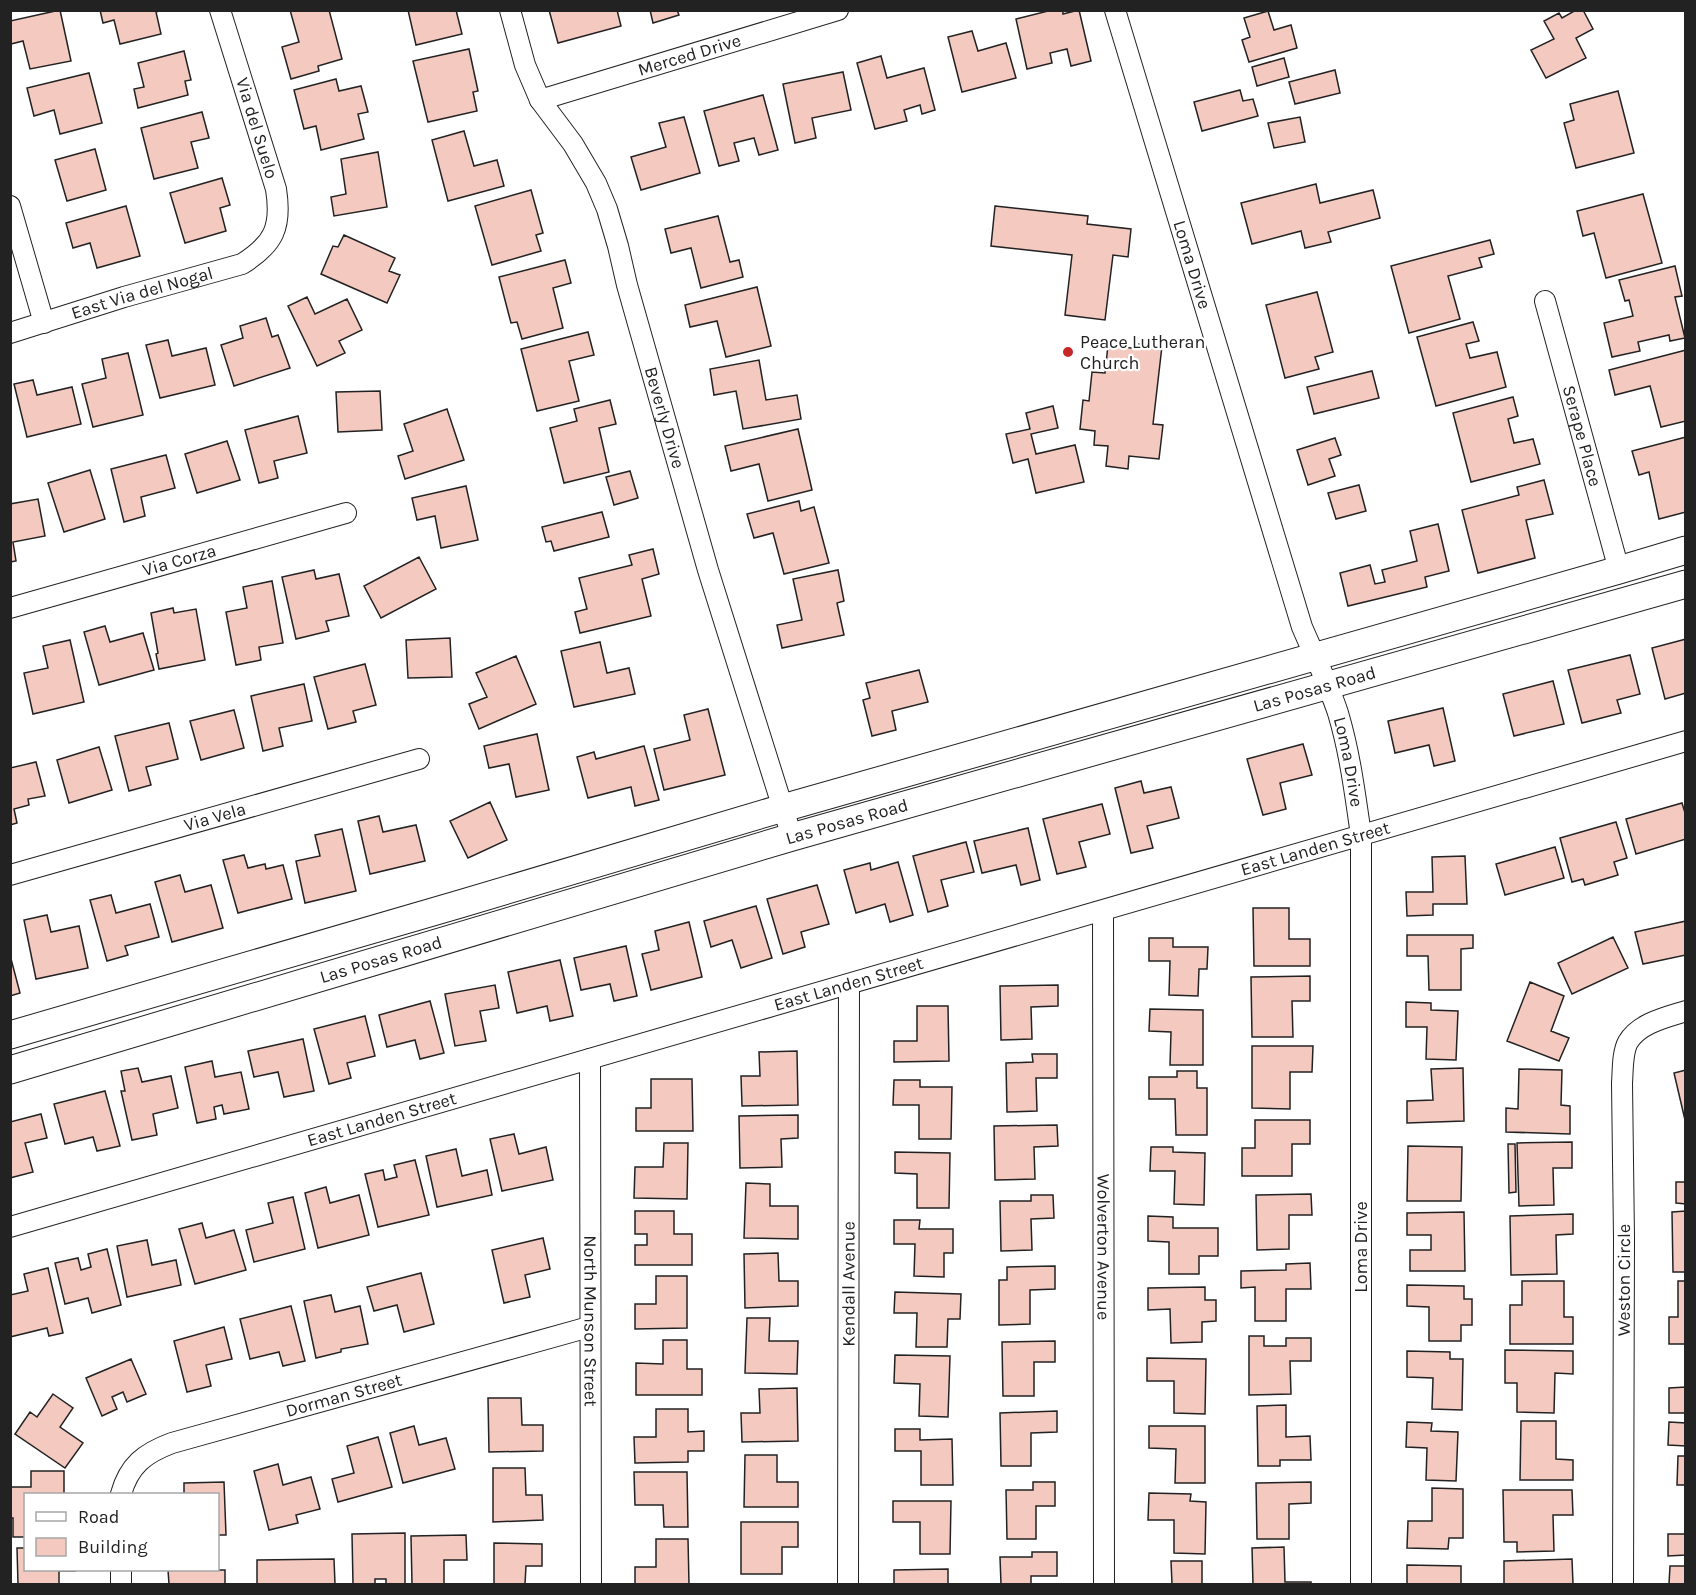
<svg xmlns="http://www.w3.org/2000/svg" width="1696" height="1595" font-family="Karla,sans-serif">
<rect width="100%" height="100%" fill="#fff"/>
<path fill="#f3c9c0" stroke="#222" stroke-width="1.5" d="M60,10L71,61L30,69L23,41L11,44L10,21Z
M100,10H162L156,12L161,34L120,44L114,20L103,23Z
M290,10H329L342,59L318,66L319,71L291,79L282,47L299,42Z
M408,10H456L462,34L416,45Z
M549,10H617L621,26L558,43Z
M650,10H677L679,15L653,23Z
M1052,10H1063V14L1079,10L1091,61L1071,66L1067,49L1050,53L1052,63L1027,69L1016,19Z
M1576,10H1583L1593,29L1576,38L1586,58L1546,78L1531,50L1554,39L1544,21L1559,13L1562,18Z
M1268,11L1274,30L1291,25L1297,48L1249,62L1242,40L1250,37L1244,18Z
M972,31L978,51L1006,43L1016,78L962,92L948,37Z
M469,49L478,91L473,92L477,111L428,122L413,61Z
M184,51L191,80L185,81L188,95L138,108L134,89L144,87L138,63Z
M881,56L887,78L924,68L935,110L922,114L920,105L904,110L907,121L875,129L857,63Z
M1284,58L1289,77L1257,86L1252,67Z
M1335,70L1340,93L1295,104L1289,82Z
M843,72L851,110L812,118L816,138L795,143L783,84Z
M89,73L102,123L60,134L54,110L34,116L27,88Z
M336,79L339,91L361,86L368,112L358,114L364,139L321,150L316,126L304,129L294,90Z
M1240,90L1243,101L1253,99L1258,116L1202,131L1194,102Z
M1618,91L1634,153L1576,168L1564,123L1574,120L1570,104Z
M763,95L778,150L759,155L754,138L734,143L739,161L719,166L704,111Z
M202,112L209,138L191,142L198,168L154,179L141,128Z
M684,117L700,173L641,190L631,157L666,147L659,123Z
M1300,117L1305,142L1274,148L1268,123Z
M464,131L474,166L497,160L504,186L448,201L432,140Z
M95,149L106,190L67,201L55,160Z
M378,152L387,207L334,216L331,197L346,194L341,159Z
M222,178L230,205L220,208L226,231L185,243L170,193Z
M1316,184L1320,203L1373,190L1380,218L1328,232L1331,242L1305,248L1301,231L1252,244L1241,203Z
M531,190L543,233L536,235L541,251L492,265L475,206Z
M1643,194L1662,263L1606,278L1594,233L1583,236L1577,211Z
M126,206L140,256L97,268L90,243L73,248L66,223Z
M995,206L1088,216L1087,224L1131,229L1128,257L1113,255L1105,320L1065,315L1072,255L991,246Z
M718,216L730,262L739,260L743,277L701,288L691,248L671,253L665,229Z
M344,235L395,258L389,271L400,275L387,303L321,274L333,246L338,247Z
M1490,240L1494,254L1479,258L1482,267L1448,276L1460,319L1409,333L1391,266Z
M565,260L571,283L553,288L563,328L522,339L517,322L511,323L499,277Z
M1675,266L1682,296L1675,297L1685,338L1670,341L1669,335L1638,342L1640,351L1612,357L1604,323L1633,316L1629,300L1625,301L1619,280Z
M757,287L771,346L726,357L717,321L690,327L685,305Z
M1317,292L1333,352L1315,357L1319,369L1285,378L1266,305Z
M307,297L315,314L347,299L362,330L339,341L345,353L317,366L288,306Z
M266,318L272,337L278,335L290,368L234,386L221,345L243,338L240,326Z
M1473,322L1479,341L1466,344L1470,358L1497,352L1506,387L1436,406L1417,337Z
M588,332L594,355L569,361L579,401L537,411L521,349Z
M168,340L172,356L206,348L215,385L160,398L146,345Z
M1139,344L1162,346L1153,424L1163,425L1159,459L1129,456L1128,469L1106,466L1108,446L1094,445L1095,431L1080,429L1083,400L1089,401L1092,372L1105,373L1108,345L1139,349Z
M1686,350V421L1661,427L1650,386L1615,395L1609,370Z
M128,353L143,415L93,427L82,384L106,378L102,359Z
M759,360L766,400L797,395L801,419L743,429L736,391L714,395L710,369Z
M1372,371L1379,398L1314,414L1307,387Z
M33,380L37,395L72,387L81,424L27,437L14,384Z
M380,391L382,430L338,432L336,392Z
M1513,397L1518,416L1508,419L1514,443L1533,439L1540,464L1471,482L1453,413Z
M610,400L616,424L599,428L609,472L564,483L550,428L577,421L574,409Z
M1053,406L1058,428L1031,434L1036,454L1075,445L1084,482L1036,493L1028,459L1013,463L1006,434L1030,429L1026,413Z
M447,409L464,460L405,479L398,456L413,451L404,424Z
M298,416L307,453L274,461L278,478L259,483L245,430Z
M798,429L812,490L768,501L759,464L731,471L725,446Z
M1686,437V512L1659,519L1649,472L1639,475L1632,451Z
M1335,438L1341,455L1329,459L1335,476L1308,485L1297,450Z
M227,441L240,480L197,493L185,454Z
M166,455L175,488L141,497L145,516L124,522L111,469Z
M90,470L105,519L64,532L48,483Z
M630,471L638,498L614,505L606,477Z
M1544,480L1553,514L1526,520L1535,558L1478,573L1462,510L1519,495L1517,487Z
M1359,485L1366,511L1336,519L1328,493Z
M466,486L478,540L441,548L435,516L417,520L412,498Z
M38,499L45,536L13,542L16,561L10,562V504Z
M799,501L801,511L814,507L829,563L784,574L773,533L754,538L747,514Z
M602,512L609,537L554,551L551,541L546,542L542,527Z
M1438,524L1449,571L1425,577L1427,587L1348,606L1340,573L1370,565L1375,584L1385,582L1382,570L1417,561L1410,531Z
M653,549L659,574L642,579L651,616L580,633L575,612L587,609L579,578L632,565L629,555Z
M419,557L436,589L381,618L364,586Z
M314,570L316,579L339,574L349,616L326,621L329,631L296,639L282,577Z
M838,570L844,601L837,603L844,635L782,648L777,625L802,620L793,579Z
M272,581L283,643L259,647L261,660L236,665L226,612L247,608L243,587Z
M173,608L174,613L196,609L205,660L159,669L156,654L158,653L151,613Z
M105,626L110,642L143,633L154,670L99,685L84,632Z
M450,638L452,677L408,678L406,640Z
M1686,639V693L1665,699L1652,648Z
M70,640L84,702L33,714L24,673L48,668L43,646Z
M600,642L607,673L629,668L635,694L574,707L561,651Z
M1630,655L1640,694L1617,700L1621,713L1582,723L1568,670Z
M516,656L536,704L479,729L469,704L487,697L476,673Z
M365,664L376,705L353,711L356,722L328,729L314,677Z
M919,670L928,702L892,711L896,730L872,736L863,700L870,698L866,683Z
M1553,681L1564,724L1514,736L1503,694Z
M304,684L312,721L279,728L283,746L263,751L251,696Z
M1443,708L1455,761L1434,766L1429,745L1395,753L1388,721Z
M708,709L725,775L664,790L654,749L690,740L684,715Z
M234,710L244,748L201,760L190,721Z
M169,723L178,759L146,767L151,785L129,791L115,736Z
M537,734L549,790L516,797L509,764L489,768L484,746Z
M1303,744L1312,775L1280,783L1286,809L1263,815L1247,759Z
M644,746L659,800L635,806L631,787L588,798L577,757L594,752L596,759Z
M99,747L112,790L69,803L57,760Z
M36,762L45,796L28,799L29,805L14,809L17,823L10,825V768Z
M1141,781L1144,793L1171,787L1179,818L1147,826L1153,848L1131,853L1115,788Z
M490,802L507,840L468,858L450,821Z
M1682,803L1686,816V839L1636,854L1626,819Z
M1102,804L1110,834L1079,842L1086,867L1057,874L1043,819Z
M379,816L383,832L416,825L425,861L370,874L358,821Z
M1616,822L1627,858L1614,862L1618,875L1585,885L1583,879L1572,882L1560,838Z
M1028,828L1040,880L1021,885L1016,865L982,873L974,841Z
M342,829L356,891L305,903L296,861L320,856L315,835Z
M966,842L974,872L941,880L948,906L928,912L913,856Z
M1555,847L1564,878L1505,895L1496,864Z
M244,855L248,868L265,864L266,869L283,865L292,899L238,913L223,860Z
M1465,856L1467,904H1433V915L1407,916L1406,892H1433L1432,857Z
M898,862L913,915L890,922L885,904L856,913L844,870L870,863L871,870Z
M180,875L185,892L211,885L223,928L172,942L155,882Z
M817,885L829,924L801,932L805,947L783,954L767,899Z
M111,895L116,913L150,904L159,937L125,946L128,955L107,961L90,900Z
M756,906L772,958L741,968L732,940L711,947L704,921Z
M1253,908H1289V939H1310V966H1254Z
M47,915L51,932L79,926L88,968L36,979L24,920Z
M1686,921V955L1643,964L1635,932Z
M689,922L702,977L651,990L642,954L659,950L655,931Z
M1407,935H1473V948L1461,949V990H1429L1428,956H1407Z
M1613,937L1628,968L1572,994L1558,963Z
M1149,938H1173V947H1208L1207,969H1199L1198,996L1169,995L1170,961H1149Z
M626,946L637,996L614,1001L610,984L581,990L574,958Z
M10,955L20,993L10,996Z
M560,960L573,1016L550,1021L547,1006L517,1013L508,972Z
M1310,976V1001H1292L1293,1037H1252L1251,977Z
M1530,982L1564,996L1551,1031L1569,1038L1559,1061L1507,1041Z
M495,985L499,1008L480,1011L486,1041L455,1046L445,994Z
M1058,985V1006L1031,1007L1032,1039L1001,1040L1000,986Z
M430,1001L444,1053L420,1059L415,1040L387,1047L379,1015Z
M1406,1002L1431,1003V1010L1458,1011L1456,1060L1426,1059L1427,1027H1406Z
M917,1006H948L949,1061L894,1062V1041H917Z
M1150,1009L1203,1010V1065H1170L1171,1032L1149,1031Z
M365,1016L375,1056L347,1063L351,1078L329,1084L314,1029Z
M303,1039L314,1091L284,1097L278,1072L254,1077L248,1051Z
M1252,1046H1313L1312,1072H1290V1109L1252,1108Z
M797,1051L798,1105L742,1106L741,1076H760L759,1052Z
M1032,1054H1057V1078H1036L1037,1111L1007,1112L1006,1063L1033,1062Z
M212,1061L215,1077L241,1072L249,1109L224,1114L222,1105L214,1107L216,1119L197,1123L185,1067Z
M138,1068L142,1082L171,1076L178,1108L153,1114L157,1135L132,1140L121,1091H125L121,1071Z
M1463,1068L1464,1121L1407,1123V1101L1433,1100L1431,1069Z
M1519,1069L1562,1070L1561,1105L1570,1106V1134L1506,1132V1108L1518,1109Z
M1686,1070V1120H1685L1674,1073Z
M1177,1071H1197V1088H1207V1135H1176L1175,1099H1149V1077H1177Z
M651,1079H692L693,1131H636V1108H651Z
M894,1080H920V1087H952L951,1139H919V1105H893Z
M105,1091L120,1146L97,1151L93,1137L65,1144L54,1104Z
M41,1114L47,1138L25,1143L33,1172L10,1178V1122Z
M798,1115V1138L781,1139L782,1167L740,1168L739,1116Z
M1255,1120H1310V1144H1292V1176H1242V1148H1255Z
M1057,1125L1058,1146L1034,1147L1035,1179L995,1180L994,1126Z
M514,1134L519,1154L546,1147L553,1180L502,1191L490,1139Z
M1572,1142V1168H1553L1554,1205L1519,1206L1517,1143Z
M664,1143H688L687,1199L634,1198L635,1167H663Z
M1508,1144H1515L1516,1192L1509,1193Z
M1408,1146L1462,1147L1461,1201H1407Z
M1151,1147H1173V1152L1205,1153L1204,1205L1174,1204L1175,1171H1150Z
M456,1149L462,1176L487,1170L492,1195L437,1207L426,1156Z
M895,1152L950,1153L949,1208H917V1174L895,1173Z
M415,1160L429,1215L378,1227L365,1174L383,1170L385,1180L397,1177L394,1165Z
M1676,1182H1686V1204L1676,1203Z
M746,1183L770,1184V1206H798V1239L744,1238Z
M326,1187L330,1203L359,1195L369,1235L318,1248L305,1193Z
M1311,1194L1312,1215H1289V1249L1257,1250L1256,1195Z
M1031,1195H1053L1054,1218L1031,1219L1032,1250L1001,1251L1000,1201H1031Z
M293,1197L305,1249L254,1262L246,1230L273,1223L268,1203Z
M635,1211H674V1234H692V1265H635V1245H647V1234H635Z
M1686,1211V1272H1673L1672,1212Z
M1464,1212L1465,1271H1410V1250H1431V1235H1407V1213Z
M1573,1214V1234L1556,1235L1557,1274L1511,1275L1510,1216Z
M1148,1216L1173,1217V1228H1218V1256H1199V1274H1169V1242L1148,1241Z
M894,1220H920L919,1229H953V1253H944V1277L914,1276L915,1244H894Z
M202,1223L206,1238L234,1230L246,1270L195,1284L179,1229Z
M543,1238L550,1269L525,1275L530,1297L504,1303L492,1250Z
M147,1240L152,1265L176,1260L181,1285L127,1297L117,1246Z
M107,1249L121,1305L92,1313L88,1298L65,1304L55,1263L78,1258L81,1270L91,1267L88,1254Z
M778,1253L779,1281H798V1306L745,1308L744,1254Z
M1310,1263L1311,1289H1286V1321H1255V1287L1241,1288V1271L1286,1270V1264Z
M1055,1266V1289L1030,1290V1324L999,1325V1280H1007V1267Z
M48,1268L63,1333L49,1336L47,1328L10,1337V1295L28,1291L24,1274Z
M421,1273L434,1324L404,1332L397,1305L374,1311L367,1287Z
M656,1276H687V1328L635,1329V1304H656Z
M1522,1281H1564V1317H1573V1344H1510V1305H1522Z
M1678,1281H1686V1344H1669V1317H1678Z
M1407,1285L1464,1286V1299H1472V1325H1461V1341H1429V1307L1407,1306Z
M1205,1287V1300H1216V1321L1202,1322V1342L1171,1343L1170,1309L1148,1310V1288Z
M895,1292L961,1294L960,1319H948L947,1347H916L917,1313H894Z
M331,1295L335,1312L360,1306L368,1344L341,1349V1352L316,1358L304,1301Z
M291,1306L305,1361L283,1366L279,1352L250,1359L240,1319Z
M747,1318H770L769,1341H798L797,1374L745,1373Z
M224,1327L232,1359L206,1365L211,1386L187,1392L174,1341Z
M1249,1336H1264V1346H1286V1338H1311V1361H1290L1291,1394L1249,1395Z
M663,1340H687V1369H702V1395H636V1363L663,1364Z
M1055,1341V1362H1034V1396H1003L1002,1342Z
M1505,1350L1573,1351V1374L1555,1373L1554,1413L1517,1412V1383H1505Z
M1407,1351L1450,1352V1359H1463L1462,1410L1432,1409L1433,1378L1407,1377Z
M895,1355L950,1356L948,1417L919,1416L920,1384L894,1383Z
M1147,1358L1206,1359L1205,1414L1174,1413V1381H1147Z
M131,1359L146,1394L127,1402L123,1392L112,1397L117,1409L102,1416L86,1378Z
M1686,1387V1413H1669V1388Z
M797,1388L798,1441L742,1442L741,1413H760L759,1389Z
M53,1394L73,1408L60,1427L83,1443L65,1468L15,1434L30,1412L37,1417Z
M488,1398H521L522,1425H543V1451L489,1452Z
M1286,1405V1437L1310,1436L1311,1460H1280V1466H1258L1257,1406Z
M656,1409H688V1432L704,1431V1451H688V1462L635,1463L634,1437H656Z
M1057,1411V1432L1031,1433V1466H1001L1000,1413Z
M1521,1421H1556V1459L1573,1460V1480H1520Z
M1407,1422L1432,1423L1431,1431L1458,1432L1456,1481L1426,1480L1427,1448L1406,1447Z
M1669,1422L1686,1423V1446L1668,1445Z
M414,1426L419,1445L446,1438L455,1469L403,1483L390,1433Z
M1149,1426H1205V1483H1175L1176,1449L1149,1448Z
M895,1429H920V1440L952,1439L953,1485H921V1451H895Z
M378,1437L392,1487L338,1502L332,1479L354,1473L347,1446Z
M745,1455H777V1482H798V1507H744Z
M1678,1456H1686V1485H1677Z
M278,1464L283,1485L311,1477L320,1509L296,1515L298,1523L269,1530L254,1471Z
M493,1468H525L526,1495H542L543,1520L493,1522Z
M31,1471H64V1494H26V1537H13V1518H10V1487H31Z
M634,1472H687L688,1527H664L663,1505H635Z
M224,1482L226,1535H218V1494H184V1483Z
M1033,1482H1055V1506H1036V1539H1007L1006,1490H1033Z
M1311,1482V1503L1289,1504V1539H1257L1256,1483Z
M1432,1488L1463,1489V1538H1449L1448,1549L1407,1548L1408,1521H1432Z
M1503,1490H1572L1573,1515H1553L1554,1551L1517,1552V1542H1504Z
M1149,1493L1191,1494L1190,1501L1206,1502L1205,1554L1174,1553V1520H1148Z
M893,1501H951L950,1554H920V1522H893Z
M741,1522H798V1547H782V1574H741Z
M405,1533V1584H386V1579H375V1584H353L352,1534Z
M1668,1534H1686V1555L1668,1556Z
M466,1535L467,1560H444V1584H412L411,1536Z
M656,1539H688L689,1584H635V1567H656Z
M494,1543L542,1544V1566H526L525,1584H494Z
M1284,1547L1285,1582H1311V1584H1253L1252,1548Z
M17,1548H26V1570H75V1571H59V1584H18Z
M1032,1552H1057V1576H1031V1584H1001L1000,1557H1032Z
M334,1559L335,1584H257V1560Z
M1572,1559L1573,1584H1504V1561Z
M1171,1561H1202V1584H1172Z
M1407,1565L1461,1566V1584H1407Z
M1670,1566H1686V1584H1669Z
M948,1569V1584H894V1570Z
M168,1570H225V1584H169Z"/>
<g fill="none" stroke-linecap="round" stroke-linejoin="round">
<g stroke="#222" stroke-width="22">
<g id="street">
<path id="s1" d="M510,10L525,65L540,100L573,144L596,183L607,209L618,246L627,285L708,570L792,837"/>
<path id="s2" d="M1115,10L1302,627C1314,655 1329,685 1338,713C1350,753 1355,794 1361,835V1584"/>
<path id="s3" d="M540,100L838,10"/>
<path d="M10,206L44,323"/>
<path id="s4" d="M1545,301L1619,570"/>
<path id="s5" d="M10,333L124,297L242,264C274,244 282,227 276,189L220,10"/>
<path id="s6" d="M10,608L346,513"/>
<path id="s7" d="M10,875L419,759"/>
<path id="s8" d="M1103,911L1104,1584"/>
<path id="s9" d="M590,1059L591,1584"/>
<path id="s10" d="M10,1227L1686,741"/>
<path id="s11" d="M121,1494C129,1465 145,1453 172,1443L589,1327"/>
<path d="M121,1570V1584"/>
<path id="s12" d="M848,1584L849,985"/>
<path id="s13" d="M1623,1584L1624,1238L1622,1083C1623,1071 1622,1053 1628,1042C1639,1023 1667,1017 1686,1011"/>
</g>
</g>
<g stroke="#222" stroke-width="29">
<g id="secondary">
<path d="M10,1035L460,904L783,808L1619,570L1686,550"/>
<path id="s14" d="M10,1070L792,837L1686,584"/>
</g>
</g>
<use href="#street" stroke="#fff" stroke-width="20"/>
<use href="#secondary" stroke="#fff" stroke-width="27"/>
</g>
<circle fill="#c62828" stroke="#fff" stroke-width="2" cx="1068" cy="352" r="6"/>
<g text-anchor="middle" stroke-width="4.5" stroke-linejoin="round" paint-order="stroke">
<g font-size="18" fill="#222" stroke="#fff">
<text dy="6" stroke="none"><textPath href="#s3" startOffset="156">Merced Drive</textPath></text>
<text transform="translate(257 128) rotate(73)" y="6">Via del Suelo</text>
<text dy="6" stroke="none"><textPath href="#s2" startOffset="266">Loma Drive</textPath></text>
<text dy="6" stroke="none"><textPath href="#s5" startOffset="138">East Via del Nogal</textPath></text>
<text dy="6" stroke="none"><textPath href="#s1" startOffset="440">Beverly Drive</textPath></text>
<text dy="6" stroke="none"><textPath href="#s4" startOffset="140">Serape Place</textPath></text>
<text dy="6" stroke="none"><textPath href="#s6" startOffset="176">Via Corza</textPath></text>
<text dy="6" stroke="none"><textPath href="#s14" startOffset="1359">Las Posas Road</textPath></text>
<text dy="6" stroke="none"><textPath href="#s2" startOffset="788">Loma Drive</textPath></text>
<text dy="6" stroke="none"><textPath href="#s7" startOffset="213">Via Vela</textPath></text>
<text dy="6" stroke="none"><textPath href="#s14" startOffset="873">Las Posas Road</textPath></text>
<text dy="6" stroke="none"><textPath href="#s10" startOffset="1359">East Landen Street</textPath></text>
<text dy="6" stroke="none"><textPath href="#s14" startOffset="387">Las Posas Road</textPath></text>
<text dy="6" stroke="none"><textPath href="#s10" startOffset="873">East Landen Street</textPath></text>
<text dy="6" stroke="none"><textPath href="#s10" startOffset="387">East Landen Street</textPath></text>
<text transform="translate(1361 1247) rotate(-90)" y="6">Loma Drive</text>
<text dy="6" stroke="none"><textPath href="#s8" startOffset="336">Wolverton Avenue</textPath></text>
<text dy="6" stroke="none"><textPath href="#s13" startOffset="304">Weston Circle</textPath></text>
<text dy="6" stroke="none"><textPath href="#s12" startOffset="300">Kendall Avenue</textPath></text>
<text dy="6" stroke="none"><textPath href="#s9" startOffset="262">North Munson Street</textPath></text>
<text dy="6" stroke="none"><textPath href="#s11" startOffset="254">Dorman Street</textPath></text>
</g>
<g font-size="18" fill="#222" stroke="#fff" text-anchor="start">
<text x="1080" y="348">Peace Lutheran<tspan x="1080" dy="21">Church</tspan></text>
</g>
</g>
<rect width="1696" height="1595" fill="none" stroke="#222222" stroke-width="24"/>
<rect x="24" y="1493" width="195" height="78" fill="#ffffff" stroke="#a7a7a7" stroke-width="1.5"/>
<rect x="36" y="1512" width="30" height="9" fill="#ffffff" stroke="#a7a7a7" stroke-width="1.5"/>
<text x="78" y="1523" font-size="18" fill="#222222">Road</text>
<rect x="36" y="1538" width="30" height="18" fill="#f3c9c0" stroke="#a7a7a7" stroke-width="1.5"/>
<text x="78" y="1553" font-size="18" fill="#222222">Building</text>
</svg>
